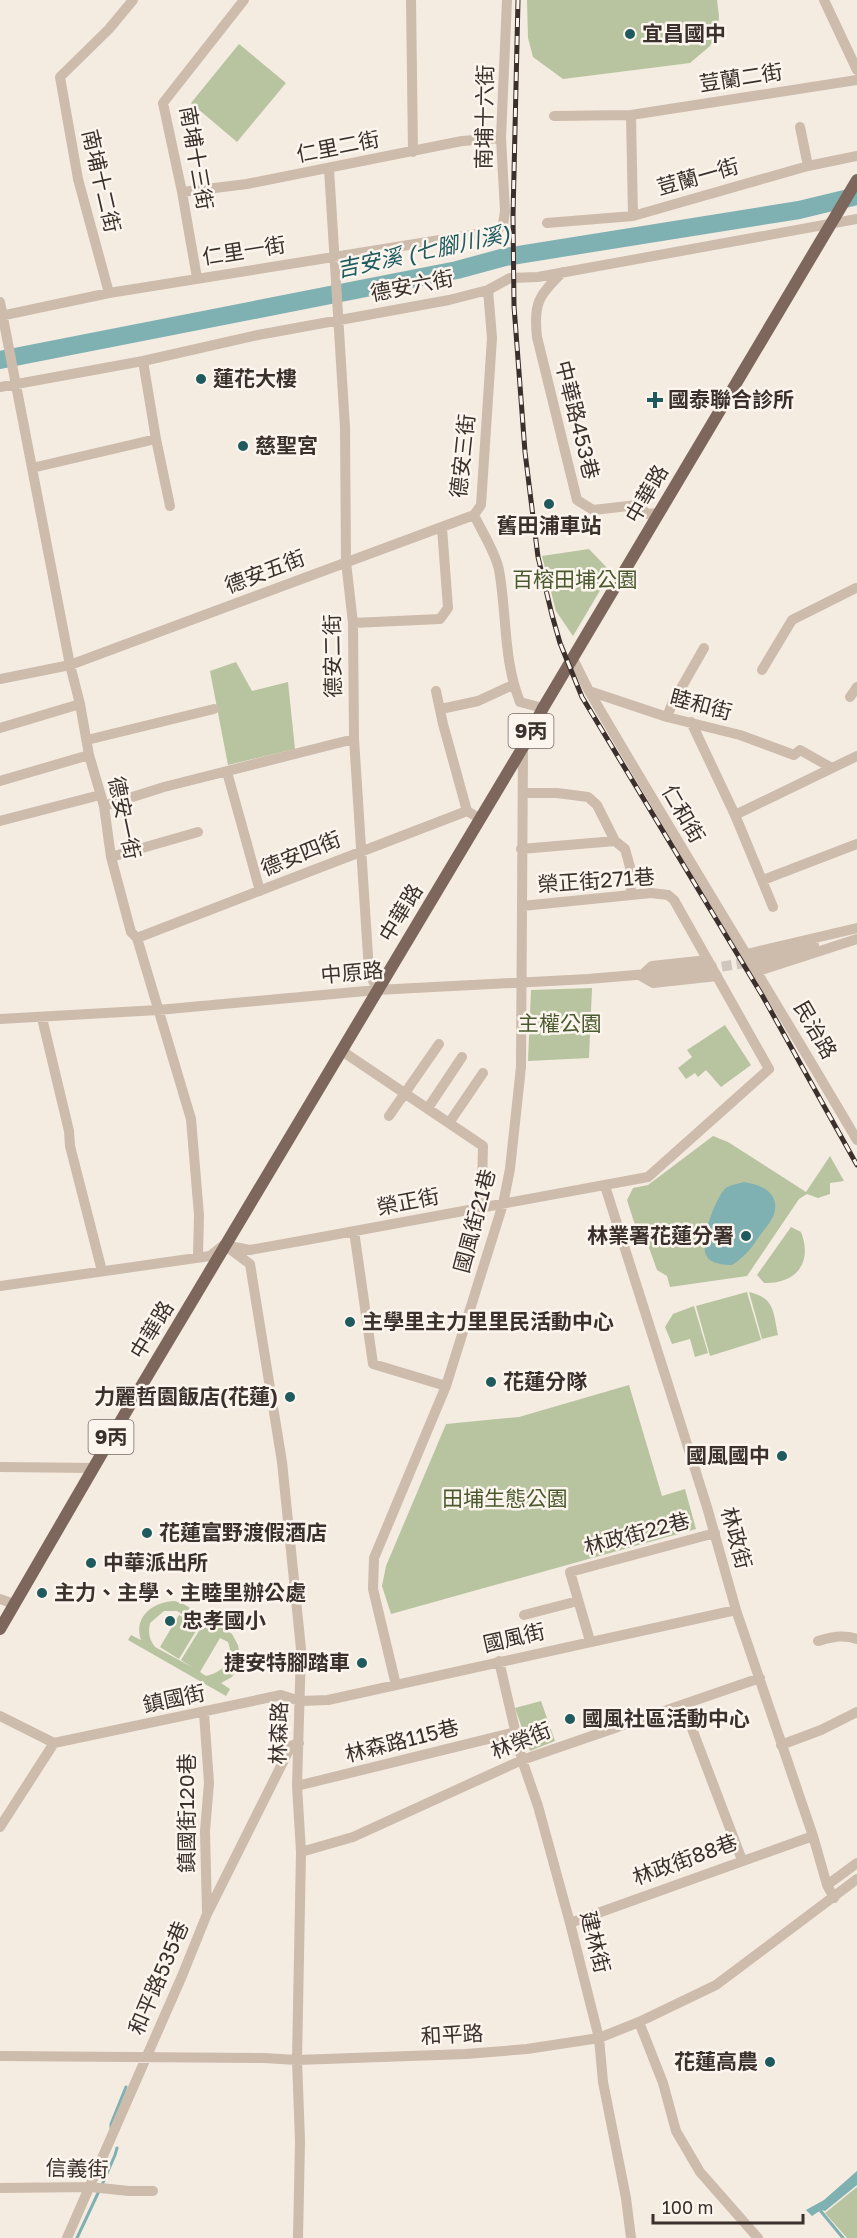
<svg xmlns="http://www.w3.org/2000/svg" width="857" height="2238" font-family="'Golos Text','Noto Sans TC',sans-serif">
<rect width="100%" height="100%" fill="#f4ebe1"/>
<path fill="#b8c4a0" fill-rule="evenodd" d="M527,0H717L719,16L718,32L710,46L690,63L563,79L533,57L528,38Z
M239,44L286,83L237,142L191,103Z
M589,549L611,572L573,636L556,611L542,556Z
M236,662L252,691L288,682L295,749L228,765L210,671Z
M592,988L589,1058L528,1061L531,990Z
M725,1025L751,1065L721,1087L706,1070L698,1077L695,1073L686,1079L678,1068L692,1057L687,1050Z
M713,1136L728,1142L806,1192L830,1156L844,1181L830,1183V1194L818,1198L807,1194L799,1199L747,1276L670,1287L667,1276L657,1270L647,1242L640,1241L627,1200L633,1188L648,1185Z
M791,1227L801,1232C813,1263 796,1284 764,1283L757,1275Z
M747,1292L761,1340L710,1356L696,1306Z
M749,1292C775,1298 773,1312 778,1335L762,1339Z
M694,1306L708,1353L695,1357L690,1339L672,1344L665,1327L673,1314Z
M629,1385L662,1496L685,1489L696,1529L391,1614L382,1586L386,1566L446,1424L519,1417Z
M174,1601L182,1603L232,1634L238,1645L241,1663L232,1677L221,1683L230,1689L226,1696L128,1640L131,1635L141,1640C133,1617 153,1602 174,1601ZM164,1611H177L202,1626L181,1660L192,1667L155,1647C149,1639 148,1633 150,1623ZM220,1638L228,1642C235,1660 223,1672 206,1676L200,1672Z
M179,1615L199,1626L179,1659L160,1647Z
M541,1701L555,1741L530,1751L515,1708Z
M857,2187V2238H847L825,2213Z"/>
<path fill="#7fb0b2" d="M744,1182C758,1184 778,1191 775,1210C774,1219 766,1227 761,1234C752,1247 745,1257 732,1265C725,1265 715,1264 710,1260C695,1250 714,1203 723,1191C727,1185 737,1184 744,1182Z
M857,2171V2185L825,2211L821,2210L812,2216L806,2210L824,2200Z"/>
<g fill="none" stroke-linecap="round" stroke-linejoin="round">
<path stroke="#7fb0b2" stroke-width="3" d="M111,2128V2124L126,2087
M102,2185L115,2155L117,2148
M819,2209L843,2238
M77,2238L99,2191"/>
<path stroke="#7fb0b2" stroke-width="18" d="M0,360L457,270L505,257L799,210L857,196"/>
<path stroke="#cfc6bd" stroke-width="10" stroke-dasharray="10 5" stroke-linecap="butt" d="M707,969L757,961"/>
<path stroke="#cdbbac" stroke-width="10" d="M411,0L413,152
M824,0L857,70
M554,116L631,115
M800,127L808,166
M329,169L345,427L346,562L353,623L354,739L369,971L377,990
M182,192L247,184L462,141L501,138
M633,216L631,115L857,80
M547,223L633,216L808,166L857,156
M563,272C539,295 533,303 537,337L577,500L593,510L637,505L647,514L659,513
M197,278L182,192L163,103L244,0
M488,290L492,338L481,505L474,515C481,530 496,553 499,570C507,614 503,660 520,702L543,708
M109,293L78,179L60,77L109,29L133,0
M0,302L70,665L80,704L89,755L104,806L111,857L131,932L137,938L191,1119L199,1215L198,1256
M0,316L109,293L496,231L503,225L505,211L501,138L507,0
M143,361L156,439L170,506
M0,387L143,361L258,335L449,300L488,290L510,278L538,277L857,219
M32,468L156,439
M353,623L440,619L448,608L442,528
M573,659L589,691L667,717L740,735L794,755L800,750L832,768
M762,670L792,620L856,588
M0,679L70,665L474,515
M436,691L443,724L467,811
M589,691C677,842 769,990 857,1140
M850,697L857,687
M441,709L478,701L513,685
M667,717L672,704L704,648
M691,722L735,815L773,907
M0,728L80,704
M87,740L214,709
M227,772L260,891
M0,781L89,755
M523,793H557L588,797L597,805L615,841L625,849L630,867L631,895
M104,806L164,787L354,739
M735,815L857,756
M0,821L100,795
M521,849L615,841
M111,857L198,832
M763,880L857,844
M137,938L467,811L479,818
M747,954L857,928
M708,960L652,966L641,976L653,983L717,976
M757,961L814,945
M758,971L857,939
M42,1018L69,1131L70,1146L102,1271
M0,1019L158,1010L377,990L588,979L707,969
M342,1051L483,1146L482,1186L479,1196L482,1208
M428,1108L462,1057
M389,1116L439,1044
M449,1123L483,1073
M605,1186L707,1507L736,1610L813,1836L827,1885L834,1898
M354,1231L373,1364L446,1386
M227,1247L250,1264L282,1462L301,1649L297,1786L301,1852L297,2060L300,2141L298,2238
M0,1286L210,1256L224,1245L250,1250L306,1240L648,1177L769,1069L674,900L668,895L651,893L522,906
M0,1467L94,1468
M0,1599L14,1604
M524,1615L578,1601
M590,1641L570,1572L715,1533
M818,1641C833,1637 843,1634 857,1639
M499,1661L522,1760L538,1806L570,1923L599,2038L603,2082L626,2198L631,2238
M396,1685L373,1589L374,1558L446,1386L503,1204L510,1169L521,1067L523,747
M683,1705L742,1860
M204,1713L209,1783L205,1831L207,1913
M0,1716L54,1743L281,1695L300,1701L328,1700L736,1610
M781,1745L821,1730L857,1712
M297,1786L516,1732
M0,1827L54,1743
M301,1852L353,1837L522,1760L760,1678
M827,1885L857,1863
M570,1923L813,1836
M639,2022L663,2083L676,2131L700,2172L758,2238
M0,2056L264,2058L297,2060L466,2054L527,2049L599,2038L639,2022L716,1985L857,1879
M0,2188L91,2187L129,2191H153
M67,2238L182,1976L207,1914L291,1746L299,1743"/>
<path stroke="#7d675c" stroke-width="12" d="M0,1629L130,1405L523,747L543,708L857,180"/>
<g stroke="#3b302b" stroke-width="5">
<path id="rail" d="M518,0L513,216L514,306L525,452L538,557L552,615L560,643L582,697L762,995L857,1165"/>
</g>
<use href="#rail" stroke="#fbf5ee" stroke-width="3" stroke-dasharray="9" stroke-linecap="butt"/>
</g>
<g fill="#1f5a5e" stroke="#fbf5ee" stroke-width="2">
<circle cx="630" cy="34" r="6"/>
<circle cx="201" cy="379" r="6"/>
<path d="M652 391h6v6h6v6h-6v6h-6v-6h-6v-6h6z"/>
<circle cx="243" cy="446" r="6"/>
<circle cx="549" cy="504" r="6"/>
<circle cx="746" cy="1236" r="6"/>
<circle cx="350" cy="1322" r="6"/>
<circle cx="491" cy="1382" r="6"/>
<circle cx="290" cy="1397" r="6"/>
<circle cx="782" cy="1456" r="6"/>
<circle cx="147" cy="1533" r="6"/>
<circle cx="91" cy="1563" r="6"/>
<circle cx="42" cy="1593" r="6"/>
<circle cx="170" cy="1621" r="6"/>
<circle cx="362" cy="1663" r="6"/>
<circle cx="570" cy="1719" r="6"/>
<circle cx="770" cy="2062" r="6"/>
</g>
<g text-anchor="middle" stroke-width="5" stroke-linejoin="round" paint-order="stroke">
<g fill="#fbf5ee" stroke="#756b66" stroke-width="1.5">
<rect x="508.5" y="714" width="45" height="34" rx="4.5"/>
<rect x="88.5" y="1420" width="45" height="34" rx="4.5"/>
</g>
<g font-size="20" font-weight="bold" fill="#3b302b">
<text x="531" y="738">9丙</text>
<text x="111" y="1444">9丙</text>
</g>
<g font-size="21" font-weight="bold" fill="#3b302b" stroke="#fbf5ee" text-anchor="start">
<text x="642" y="41">宜昌國中</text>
<text x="213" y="386">蓮花大樓</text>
<text x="668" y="407">國泰聯合診所</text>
<text x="255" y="453">慈聖宮</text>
<text x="549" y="533" text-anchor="middle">舊田浦車站</text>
<text x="734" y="1243" text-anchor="end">林業署花蓮分署</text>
<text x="362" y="1329">主學里主力里里民活動中心</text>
<text x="503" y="1389">花蓮分隊</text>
<text x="278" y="1404" text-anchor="end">力麗哲園飯店(花蓮)</text>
<text x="770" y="1463" text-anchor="end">國風國中</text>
<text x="159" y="1540">花蓮富野渡假酒店</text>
<text x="103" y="1570">中華派出所</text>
<text x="54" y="1600">主力、主學、主睦里辦公處</text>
<text x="182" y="1628">忠孝國小</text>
<text x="350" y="1670" text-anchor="end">捷安特腳踏車</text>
<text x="582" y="1726">國風社區活動中心</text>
<text x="758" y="2069" text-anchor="end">花蓮高農</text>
</g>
<g font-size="21" fill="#3b302b" stroke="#fbf5ee">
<text transform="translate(741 78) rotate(-9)" y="7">荳蘭二街</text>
<text transform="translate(485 117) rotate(-89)" y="7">南埔十六街</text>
<text transform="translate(338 147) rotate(-11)" y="7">仁里二街</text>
<text transform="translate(196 158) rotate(80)" y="7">南埔十三街</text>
<text transform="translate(698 177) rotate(-16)" y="7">荳蘭一街</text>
<text transform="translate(101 181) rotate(77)" y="7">南埔十二街</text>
<text transform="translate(244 251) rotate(-9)" y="7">仁里一街</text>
<text transform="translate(412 286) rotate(-11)" y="7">德安六街</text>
<text transform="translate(577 420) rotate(76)" y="7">中華路453巷</text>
<text transform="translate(463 456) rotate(-84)" y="7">德安三街</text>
<text transform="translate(647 494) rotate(-60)" y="7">中華路</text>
<text transform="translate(265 572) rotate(-21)" y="7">德安五街</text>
<text transform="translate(333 656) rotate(-91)" y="7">德安二街</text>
<text transform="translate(701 705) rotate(15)" y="7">睦和街</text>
<text transform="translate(683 814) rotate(60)" y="7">仁和街</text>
<text transform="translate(124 818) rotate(78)" y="7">德安一街</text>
<text transform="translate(301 854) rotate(-22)" y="7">德安四街</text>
<text transform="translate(596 881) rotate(-4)" y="7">榮正街271巷</text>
<text transform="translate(401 913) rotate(-59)" y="7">中華路</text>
<text transform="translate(352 973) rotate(-5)" y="7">中原路</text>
<text transform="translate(815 1030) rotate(60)" y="7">民治路</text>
<text transform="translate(408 1202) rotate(-11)" y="7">榮正街</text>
<text transform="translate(475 1221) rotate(-75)" y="7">國風街21巷</text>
<text transform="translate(152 1330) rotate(-59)" y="7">中華路</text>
<text transform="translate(637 1534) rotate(-15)" y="7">林政街22巷</text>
<text transform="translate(736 1538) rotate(75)" y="7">林政街</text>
<text transform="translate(514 1638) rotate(-13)" y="7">國風街</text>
<text transform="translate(174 1699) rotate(-12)" y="7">鎮國街</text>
<text transform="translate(279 1733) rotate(-88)" y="7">林森路</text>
<text transform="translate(402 1741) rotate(-14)" y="7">林森路115巷</text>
<text transform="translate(521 1741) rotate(-22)" y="7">林榮街</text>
<text transform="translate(187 1813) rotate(-90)" y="7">鎮國街120巷</text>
<text transform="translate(685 1860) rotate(-20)" y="7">林政街88巷</text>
<text transform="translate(595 1942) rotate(76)" y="7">建林街</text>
<text transform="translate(159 1978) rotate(-67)" y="7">和平路535巷</text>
<text transform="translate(452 2035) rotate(-3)" y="7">和平路</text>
<text transform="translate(77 2169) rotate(2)" y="7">信義街</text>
</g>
<g font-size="21" fill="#4a5a2e" stroke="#fbf5ee">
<text x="575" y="587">百榕田埔公園</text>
<text x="560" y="1031">主權公園</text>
<text x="505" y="1506">田埔生態公園</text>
</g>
<g font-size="22" font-style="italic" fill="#1f5a5e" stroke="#fbf5ee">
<text transform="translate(423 251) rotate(-12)" y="8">吉安溪 (七腳川溪)</text>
</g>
</g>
<path d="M653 2214v9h150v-9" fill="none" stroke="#3b302b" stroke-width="3"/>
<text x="662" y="2214" font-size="18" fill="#3b302b" stroke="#fbf5ee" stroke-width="4.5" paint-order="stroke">100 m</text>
</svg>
